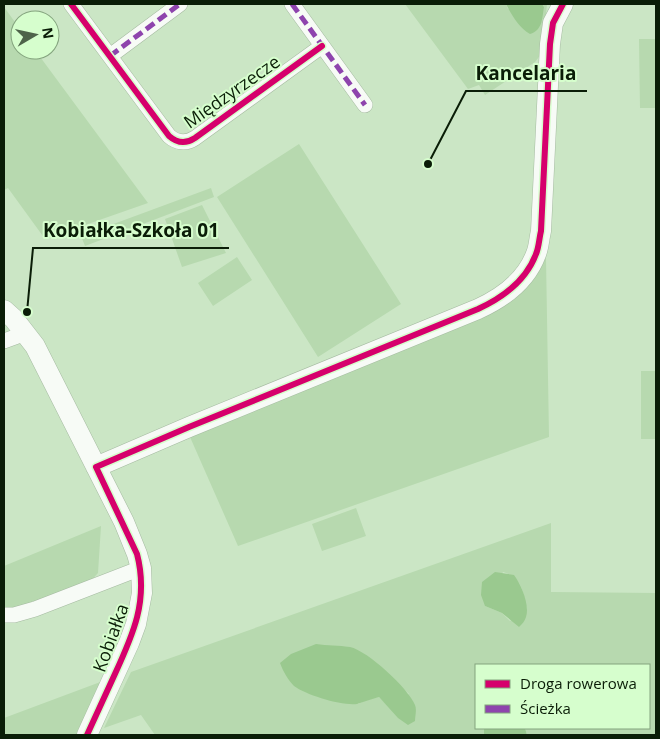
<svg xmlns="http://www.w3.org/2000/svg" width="660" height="739" font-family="'Open Sans',sans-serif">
<rect width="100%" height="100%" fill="#cbe6c5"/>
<path fill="#b7d9af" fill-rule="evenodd" d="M405,4H506L508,9L544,7L542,4H547L542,53L535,62L485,95L479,85L468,89Z
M4,7L20,29V50H35L148,203L45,239L8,188L4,190Z
M639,39H656V108H640Z
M299,144L401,304L318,357L217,197Z
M211,188L214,197L85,246L81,236Z
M202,205L226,253L182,267L165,219Z
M237,257L252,280L213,306L198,283Z
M546,258L549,437L238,546L190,437L518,295Z
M641,371H656V439H641Z
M356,508L366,536L322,551L312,524Z
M551,523V592L656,593V735H527L525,728H649V665H476V728H484V735H155L141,715L104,728L131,672ZM503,572C523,578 522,591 527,609L510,621L502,613L485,606ZM333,646L349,647L395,681L409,694L387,705L379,697L368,699L358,704Z
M101,526L98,573L88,584L20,610L4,608V566Z
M103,681L81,735H4V718Z"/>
<path fill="#9ac98f" d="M506,4H542L544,7C542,18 543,30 530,34C519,27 512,16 506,4Z
M495,572L514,575C521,584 530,605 526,617C525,621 522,624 519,627L502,613L485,606L481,595L482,582Z
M316,644C327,646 339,645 350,647C368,651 408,688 415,705C417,710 415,716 415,721L408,725L398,718L379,697C371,699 364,702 357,704C342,706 306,695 294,686C288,680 283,671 280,663L291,654Z
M484,728H525L527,735H484Z"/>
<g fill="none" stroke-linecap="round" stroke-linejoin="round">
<g stroke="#a5baa1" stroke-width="16">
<path id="street" d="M71,4L169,136C177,143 186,144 195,138L322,46
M292,4L365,105
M110,56L180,4
M4,341L26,333
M4,615H14L35,609L141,568"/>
</g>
<g stroke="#a5baa1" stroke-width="21">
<path id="secondary" d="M4,310L14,319L35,346L124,522L137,554L141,568L142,593L136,624L129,643L87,735
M96,467L189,427L478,309C502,298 526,281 536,254C539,247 539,239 541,231L550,44L553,23L563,4"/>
</g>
<use href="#street" stroke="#f7fbf6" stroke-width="15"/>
<use href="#secondary" stroke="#f7fbf6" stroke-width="20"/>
<path stroke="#8e44ad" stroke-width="5" stroke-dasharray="10 5" stroke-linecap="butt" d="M292,4L365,105
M110,56L180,4"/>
<g stroke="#d6fecd" stroke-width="9">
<path id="cycleway" d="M71,4L169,136C177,143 186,144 195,138L322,46
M87,735C96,715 105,696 114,676C133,635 149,600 137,554L96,467L189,427L478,309C502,298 526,281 536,254C539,247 539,239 541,231L550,44L553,23L563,4"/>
</g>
<use href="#cycleway" stroke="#d6006c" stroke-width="6"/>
</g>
<g text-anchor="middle" stroke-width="4" stroke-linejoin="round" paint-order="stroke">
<g font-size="18" fill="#0a1d07" stroke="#d6fecd">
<text transform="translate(232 92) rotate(-35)" y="6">Międzyrzecze</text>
<text transform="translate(111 638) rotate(-70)" y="6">Kobiałka</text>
</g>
</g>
<path fill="none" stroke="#0a1d07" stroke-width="2" d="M428 164L466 91H587M27 312L33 248H229"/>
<g fill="#0a1d07" stroke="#d6fecd" stroke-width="2">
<circle cx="428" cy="164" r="5"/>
<circle cx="27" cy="312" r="5"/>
</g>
<g font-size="19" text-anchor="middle" font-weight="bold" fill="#0a1d07" stroke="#d6fecd" stroke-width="4" stroke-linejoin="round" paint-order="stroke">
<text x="526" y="80">Kancelaria</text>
<text x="131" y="237">Kobiałka-Szkoła 01</text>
</g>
<rect width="660" height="739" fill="none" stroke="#0a1d07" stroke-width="10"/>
<rect x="475" y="664" width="175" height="65" fill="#d6fecd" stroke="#84a47e"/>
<rect x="485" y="680" width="25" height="8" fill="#d6006c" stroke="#84a47e"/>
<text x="520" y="689" font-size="15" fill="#0a1d07">Droga rowerowa</text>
<rect x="485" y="705" width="25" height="8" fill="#8e44ad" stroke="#84a47e"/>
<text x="520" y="714" font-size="15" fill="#0a1d07">Ścieżka</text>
<g transform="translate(35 35) rotate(81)"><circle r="24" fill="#d6fecd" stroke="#84a47e"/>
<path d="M0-4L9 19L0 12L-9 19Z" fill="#4e634a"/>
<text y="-8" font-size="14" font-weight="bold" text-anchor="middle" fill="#0a1d07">N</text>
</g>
</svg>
